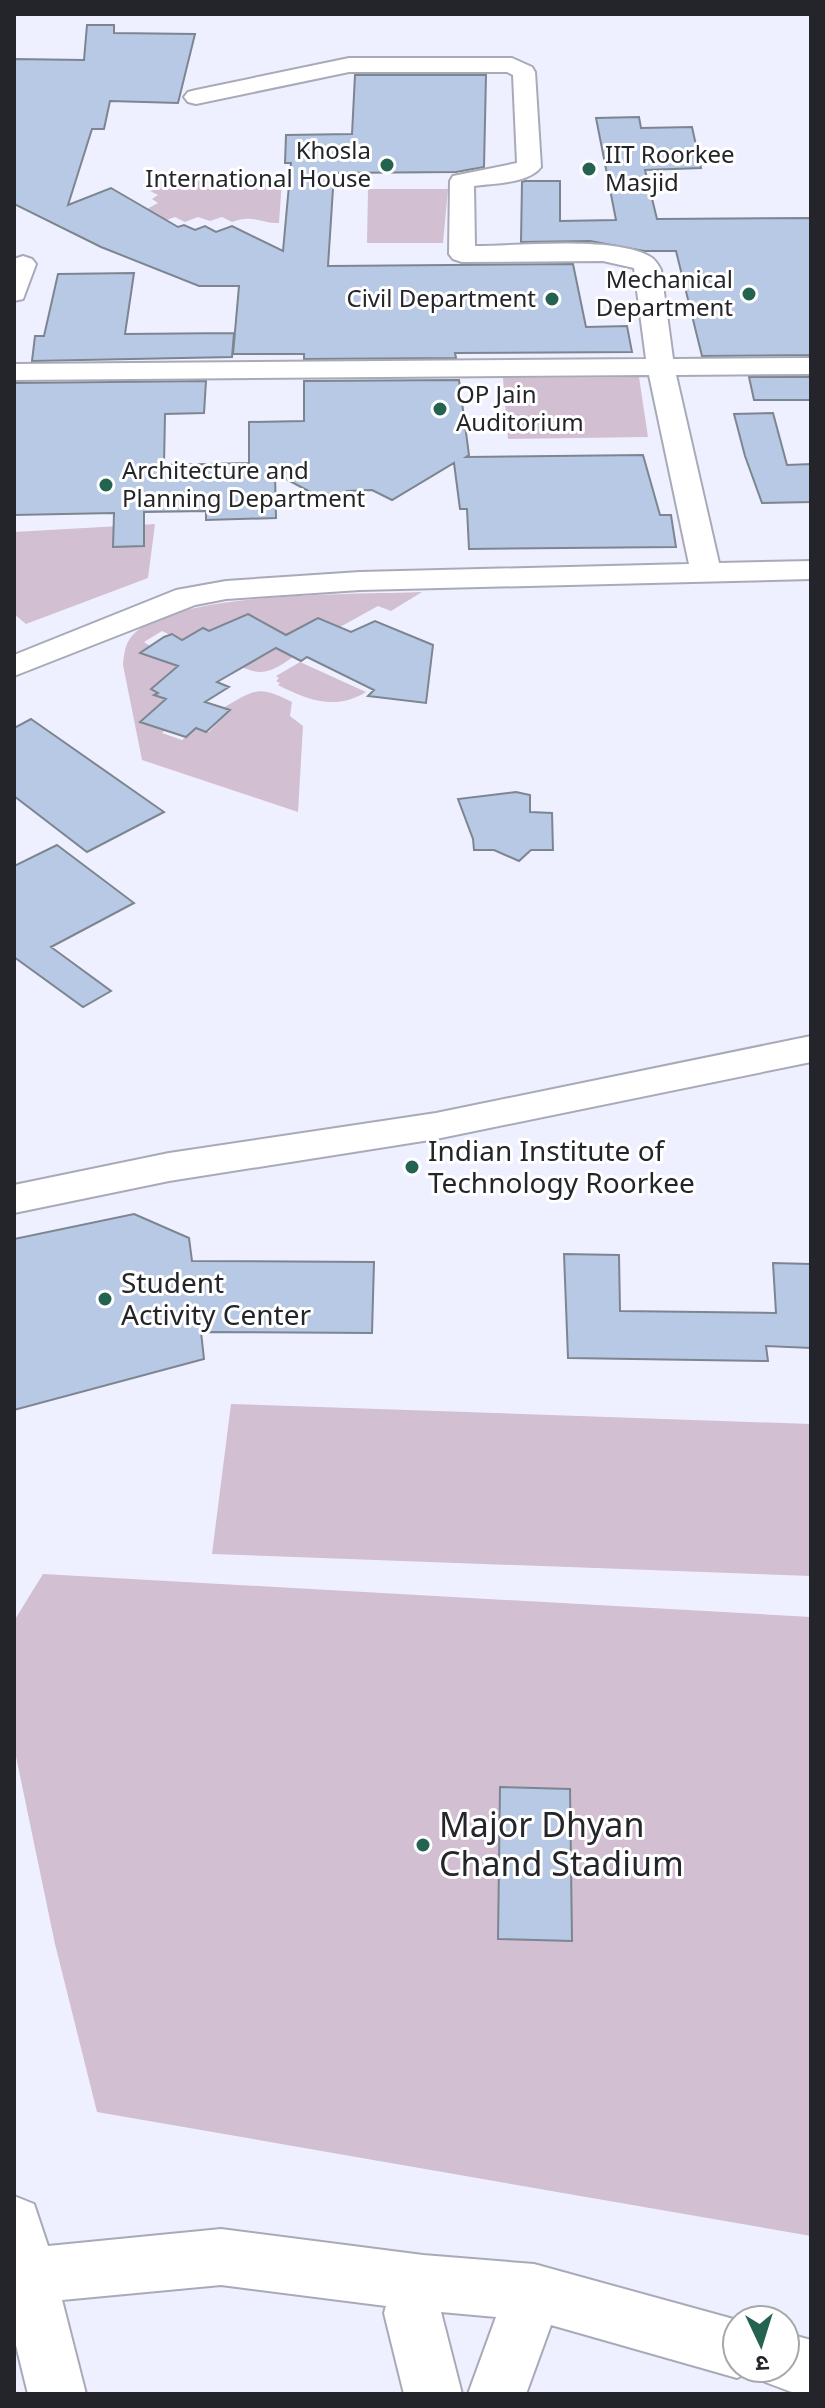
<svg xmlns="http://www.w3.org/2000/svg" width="825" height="2408" font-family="'Noto Sans','Noto Sans Devanagari',sans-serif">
<rect width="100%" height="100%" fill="#eff0ff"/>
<path fill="#d2bfd2" d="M282,180L279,223C259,223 253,214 232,222L222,217L210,221L198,217L185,222L175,217L164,221L147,209L158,203L152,199L158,195L150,191L157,189L152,186L159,181Z
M368,189H448L443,243H367Z
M639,377L648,437L508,439L503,378Z
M155,524L148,578L26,624L14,614V532Z
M422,592L391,611L378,606L340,627L318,618L286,635L248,614L209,631L203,628L181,640L162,631L144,642L150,646L141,653L165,662L171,659L205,663L152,689L158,693L155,696L167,700L141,722L173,723L162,733L182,740L196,728L209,732L229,711L223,708C255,689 259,685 292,702L290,716L303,726L298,812L142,760L123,665C124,654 125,644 132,636C172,590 360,595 422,592Z
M276,648L293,657C264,678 256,675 226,659Z
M300,662L366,692C336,711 307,700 278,685L280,683L276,681L279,678L276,676Z
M231,1404L811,1424V1576L212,1554Z
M43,1574L811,1617V2236L97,2112L55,1944L14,1747V1621Z"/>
<path fill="#b7c9e4" stroke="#7d8590" stroke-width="2" d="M87,25H114V33L195,34L178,103L110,101L104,129H92L68,205L111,188L178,227L184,225L195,230L205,226L216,232L232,226L283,251L291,163H285L286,135L352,134L355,75H486L484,167L456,172L334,173L328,266L573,264L586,327L627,326L632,352L455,353L456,358L304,359V354H233L239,286H199L101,247L14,204V59L84,60Z
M639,117L641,128L692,127L701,168L645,170L657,219L811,218V355L702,356L676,251H644L590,241L521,242L522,182L525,181H560V221L616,220L596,118Z
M134,273L125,334L234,333L232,357L32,361L35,336H44L58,274Z
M749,377H811V400H754Z
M459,380L469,455L466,457L643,455L660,515H671L676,547L469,549L467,509H460L454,463L392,500L372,490L347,491L327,501L275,473L276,518L206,520V511L144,512V546L113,547L114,513L14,515V383L206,381L204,413L165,414L164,465L249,463V422L304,421V381Z
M773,413L787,465L811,464V502L762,503L745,456L734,414Z
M248,614L286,635L318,618L351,632L375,621L433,645L426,703L368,696L374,690L307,657L301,661L276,648L217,682L229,687L205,702L230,710L206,732L196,728L186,737L140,722L166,699L154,695L158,693L151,689L178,666L140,653L164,637L172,634L182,640L203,628L209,631Z
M31,719L164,812L87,852L14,796V728Z
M516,792L530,795V812L552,813L553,850H531L519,861L494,850H474L473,839L458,799Z
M57,845L134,903L51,947L111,991L83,1007L14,957V866Z
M134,1214L189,1238L192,1261L374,1262L372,1333L201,1332L204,1359L14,1410V1239Z
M564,1254L619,1255L620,1311L776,1313L773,1263L811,1264V1348L766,1346L768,1361L568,1358Z
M500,1787L570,1789L572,1941L498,1939Z"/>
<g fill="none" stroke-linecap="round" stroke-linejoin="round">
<g stroke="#a9aab7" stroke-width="4">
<path id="minor" d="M349,58H512L532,67L535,72L541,167C528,184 494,183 474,186L475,246C518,246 613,236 649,256C655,259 658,264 661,270L673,359L811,358V374L676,375L719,563L811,561V579L360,590L226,599L195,605L14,676V655L176,590L226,581L360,572L689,564L649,375L14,380V364L646,359L634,268L603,261L462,262L453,259L449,254L450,181L453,176L517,163L513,75L507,72H349L196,104L188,102L184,97L188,92L196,90Z
M23,256L32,259L36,264L23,299L14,301V259Z
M811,1036V1062L436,1139L169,1181L14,1213V1185L169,1153L436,1113Z
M14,2196L34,2204L48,2246L221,2229L423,2255L534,2264L737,2320V2368H758L737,2378L551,2325L526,2394H468L496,2317L441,2312L462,2394H404L384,2313L386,2306L221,2285L62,2300L86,2394H28L14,2337Z
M785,2333L811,2340V2394H797L765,2382L759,2368H785Z"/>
</g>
<use href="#minor" fill="#fff" fill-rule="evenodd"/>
</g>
<g fill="#24634f" stroke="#fff" stroke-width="3">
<circle cx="387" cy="165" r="8"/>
<circle cx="589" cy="169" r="8"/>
<circle cx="749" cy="294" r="8"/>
<circle cx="552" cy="299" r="8"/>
<circle cx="440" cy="409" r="8"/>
<circle cx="106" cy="485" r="8"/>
<circle cx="412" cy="1167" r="8"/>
<circle cx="105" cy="1299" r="8"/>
<circle cx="423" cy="1845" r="8"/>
</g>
<g text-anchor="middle" stroke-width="6" stroke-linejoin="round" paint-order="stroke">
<g font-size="24" fill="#24252a" stroke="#fff" text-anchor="end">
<text x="371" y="159">Khosla<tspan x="371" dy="28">International House</tspan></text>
<text x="605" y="163" text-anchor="start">IIT Roorkee<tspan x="605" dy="28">Masjid</tspan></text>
<text x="733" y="288">Mechanical<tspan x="733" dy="28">Department</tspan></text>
<text x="536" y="307">Civil Department</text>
<text x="456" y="403" text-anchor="start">OP Jain<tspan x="456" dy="28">Auditorium</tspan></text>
<text x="122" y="479" text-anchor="start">Architecture and<tspan x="122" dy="28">Planning Department</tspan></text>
</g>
<g font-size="28" fill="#24252a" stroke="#fff" text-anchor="start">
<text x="428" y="1161">Indian Institute of<tspan x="428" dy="32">Technology Roorkee</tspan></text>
<text x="121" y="1293">Student<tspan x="121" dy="32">Activity Center</tspan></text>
</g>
<g font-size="34" fill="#24252a" stroke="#fff" text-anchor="start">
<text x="439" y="1837">Major Dhyan<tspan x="439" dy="39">Chand Stadium</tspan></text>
</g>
</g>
<rect width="825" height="2408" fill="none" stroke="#24252a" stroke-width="32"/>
<g transform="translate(761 2344) rotate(176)"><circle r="38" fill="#ffffff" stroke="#a7a8aa" stroke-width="2"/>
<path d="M0-6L14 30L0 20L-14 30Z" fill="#24634f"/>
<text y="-12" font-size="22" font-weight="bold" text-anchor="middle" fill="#24252a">उ</text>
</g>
</svg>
